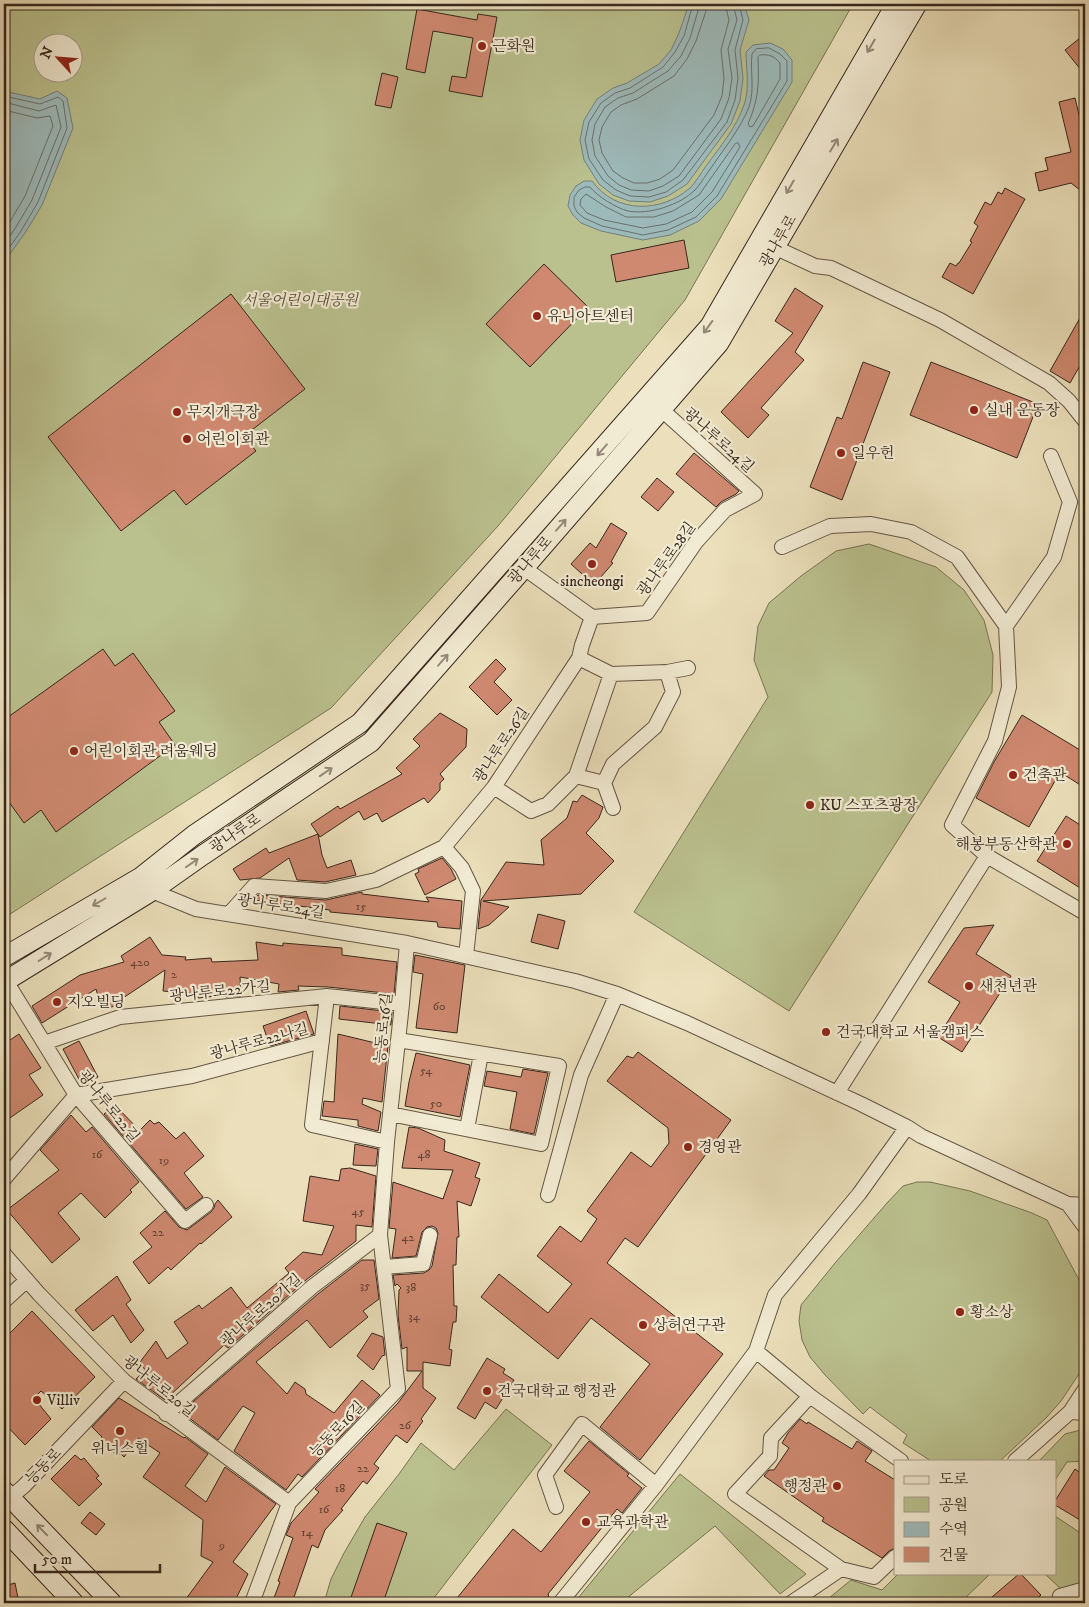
<svg xmlns="http://www.w3.org/2000/svg" width="1089" height="1607" font-family="'IM FELL DW Pica','Noto Serif KR',serif">
<rect width="100%" height="100%" fill="#ebe0bb"/>
<filter id="stains"><feTurbulence type="fractalNoise" baseFrequency=".004" numOctaves="4"/><feColorMatrix values="0 0 0 0 .2 0 0 0 0 .09 0 0 0 0 .02 0 0 0 .5 -.17"/></filter>
<radialGradient id="worn" r=".72"><stop offset=".6" stop-color="#630" stop-opacity="0"/><stop offset="1" stop-color="#630" stop-opacity=".3"/></radialGradient>
<path fill="#bac18e" stroke="#787456" fill-rule="evenodd" d="M4,4H853L685,300L498,526L331,708L4,918ZM42,42H72V72H42Z
M869,544L936,567L964,590L984,620L993,655L992,692L789,1011L634,912L768,697L754,660L758,626L769,603L801,576L836,551Z
M917,1182H930L970,1191L1032,1213L1047,1220L1085,1291V1365L1061,1401L1046,1418L1000,1461H931L903,1443L907,1435L870,1407L863,1414L825,1375L810,1357L802,1340L799,1321L801,1305L835,1263L887,1203L903,1186Z
M506,1409L552,1445L430,1603H324L331,1579L344,1553L365,1517L399,1474L421,1443L454,1470Z
M1081,1430L1085,1431V1461L1067,1462L1055,1480V1461H1039L1065,1434Z
M680,1474L806,1574L780,1594L715,1526L621,1603H574Z
M1055,1516L1085,1536V1603H1063L1064,1602L1062,1590L1044,1573H1055Z
M899,1573H991L960,1603H823L851,1580L882,1590Z"/>
<path fill="#9dbabb" stroke="#747f7c" d="M689,4H744L749,20L740,50L743,78L740,101L731,124L687,184L668,196L650,202L629,201L613,195L599,184L584,160L580,140L584,120L597,99L613,88L627,83L659,64L671,50L679,33Z
M770,43L783,49L792,60V82L721,199L699,221L670,235L643,240L601,231L581,223L573,215L568,206L570,195L576,186L584,181H592C616,214 661,213 690,188C696,182 701,173 706,166C720,147 736,128 744,105C750,88 746,69 746,52L753,45Z
M4,91L40,99L57,91L67,98L73,128L42,205L25,233L4,262Z"/>
<g fill="none" stroke-linecap="round" stroke-linejoin="round">
<path stroke="#6a706c" stroke-width="1" d="M693,4L684,36L675,52L663,67L630,88L615,93L601,103L589,122L585,140L589,159L603,180L616,190L630,196L649,197L666,192L683,180L727,122L735,100L738,78L735,50L743,20L739,4
M700,4L690,38L681,56L668,71L633,93L618,98L605,107L595,124L592,140L595,156L608,176L619,185L631,190L649,191L663,186L679,176L721,119L729,98L732,78L728,49L737,20L733,4
M707,4L706,11L696,41L687,59L674,76L637,99L621,105L611,112L602,127L599,140L602,153L613,171L623,178L634,183H647L660,179L673,170L714,115L722,96L724,78L721,50L729,20L725,4
M769,48L780,54L787,61V81L717,196L696,217L668,230L643,235L602,226L584,218L577,212L574,206V197L579,190L585,187H590C597,196 616,208 628,211C649,215 680,205 695,190C702,182 707,173 713,165C726,146 740,129 749,107C755,89 750,71 752,54L756,49Z
M760,55C769,54 774,56 780,63V79L753,126L750,127L748,124C759,98 759,85 758,57Z
M4,96L40,104L58,97L63,101L67,128L38,202L21,231L4,255
M4,102L39,111L56,105L61,127L32,200L16,227L4,245
M4,110L37,118L50,116L53,126L25,196L4,232
M738,143L740,147L712,192L692,212L666,224L643,228L604,220L587,213L580,205L581,199L586,194L606,207L626,217H654L673,211L699,195L735,144Z"/>
</g>
<path fill="#cf8970" stroke="#37271e" d="M417,9L477,20L478,14L497,17L482,97L449,91L452,76L466,78L473,38L433,31L425,73L406,69Z
M1085,34V75L1065,50Z
M382,73L398,77L391,108L375,105Z
M1075,98L1085,140V194L1071,183L1039,191L1035,173L1048,170L1045,158L1071,152L1059,102Z
M1005,188L1025,199L973,294L942,277L950,263L956,266L958,263H959L972,242L970,241L978,226L974,223L985,202L991,205L998,192L1002,194Z
M684,240L689,268L616,282L611,255Z
M544,264L588,307L530,367L486,324Z
M795,288L823,306L795,352L804,360L761,408L769,415L748,438L721,412L793,333L775,321Z
M231,294L305,389L244,436L256,451L186,505L174,490L121,531L48,437Z
M1085,309V357L1070,383L1050,371Z
M863,362L890,372L842,500L810,487L837,417L842,419Z
M931,362L1038,404L1017,458L910,415Z
M694,453L739,491L736,494L721,502L716,507L676,474Z
M657,478L674,492L658,511L641,497Z
M611,523L627,533L611,562L613,563L594,585L571,564L590,543L596,548Z
M103,649L115,666L133,653L175,711L159,722L175,745L56,832L41,810L24,823L4,795V720Z
M496,659L506,669L494,682L512,700L497,715L469,687Z
M440,713L467,729L466,747L440,774L444,779L440,783V790L428,803L424,798L382,822L377,813L364,820L359,811L320,837L311,824L338,806L340,809L402,774L396,768L420,746L413,739Z
M1022,715L1085,753V788L1060,772L1029,827L976,798L994,762Z
M582,795L603,807L599,818L586,833L614,861L581,894L483,901L509,907L489,925L478,929L481,900L506,862L544,865L541,840L567,818L573,801L577,802Z
M1066,816L1085,828V891L1037,861Z
M318,834L322,855L327,868L351,860L356,875L325,882L297,880L289,858L260,878L240,880L233,869L266,848L269,853Z
M442,858L451,869L456,879L425,895L415,874L419,872L418,869Z
M362,892V894L429,902L426,897L462,901L460,929L438,927L437,922L330,912V910L253,900L258,895L326,900Z
M538,914L565,921L558,949L531,942Z
M994,925L976,954L1011,976L962,1052L938,1037L960,1002L928,982L964,928Z
M150,937L162,955L186,957L185,960L211,958L212,962L258,960L256,942L283,946V943L342,948V955L397,962L394,994L328,987L298,986L299,990L278,992L279,984L240,977L241,996L226,997V995L198,998V994L163,991L165,970L120,1000L121,1004L102,1010L96,989L42,1023L32,1006L80,975L124,962L121,956Z
M415,955L465,965L457,1033L416,1028L423,974L413,972Z
M340,1006L392,1012L391,1025L339,1019Z
M306,1011L314,1034L270,1046L263,1026Z
M19,1034L41,1068L29,1075L43,1095L4,1122V1044Z
M338,1034L388,1046L382,1102L363,1098L362,1104L381,1112L378,1131L358,1126V1120L322,1116L324,1101L334,1102Z
M79,1041L98,1077L82,1085L63,1049Z
M638,1052L731,1120L638,1247L625,1238L607,1263L723,1354L640,1460L600,1427L650,1364L591,1318L558,1359L481,1297L499,1274L548,1313L572,1284L537,1256L560,1226L581,1242L597,1219L587,1211L631,1152L651,1167L669,1143L668,1128L607,1081L627,1056L633,1058Z
M416,1053L470,1065L460,1117L405,1106L409,1082Z
M523,1069L548,1073L534,1134L510,1129L517,1092L484,1086L487,1071L521,1077Z
M115,1105L139,1130H140L150,1120L154,1124L159,1122L176,1139L184,1132L204,1156L184,1173L203,1197L186,1209L104,1114Z
M71,1115L86,1132L92,1127L139,1182L130,1190L132,1192L105,1218L81,1193L58,1213L80,1239L52,1263L7,1210L59,1170L40,1150Z
M409,1127L418,1128L445,1140L444,1151L480,1163L475,1177L480,1179L471,1206L457,1201L459,1237H457L456,1265H453L454,1306H457L456,1322H453L449,1349L452,1350L450,1366L423,1362V1388L436,1398L421,1419L423,1421L407,1443L396,1435L374,1464L379,1468L367,1484L363,1481L341,1509L343,1510L325,1530L318,1548L312,1545L292,1603H272L280,1582L278,1581L293,1538L286,1535L291,1523L319,1492L315,1489L398,1403L422,1371H407V1347L402,1349L398,1315L399,1290L401,1288L397,1284L395,1286L393,1275L424,1273L429,1270L432,1266L438,1233L436,1228L432,1226L427,1227L422,1232L416,1256L392,1258L396,1229L389,1228L393,1182L443,1199L453,1170L402,1168Z
M355,1144L378,1149L376,1166L353,1165Z
M350,1168L376,1176L372,1227L356,1225V1241L306,1280L228,1348L224,1345L165,1400L136,1379L145,1370L140,1362L156,1341L167,1359L188,1343L174,1322L199,1305L202,1309L231,1287L247,1308L289,1273L285,1268L303,1252L322,1255L334,1226L303,1221L310,1176L339,1181L341,1169Z
M218,1200L232,1217L201,1244L200,1243L171,1270L168,1267L149,1284L133,1262L152,1247L140,1233L165,1211L179,1227L187,1230L211,1212L214,1208L215,1204Z
M362,1260H374L379,1299L363,1311L368,1317L330,1348L307,1320L256,1362L287,1394L295,1382L305,1389L306,1394L334,1413L362,1380L380,1395L302,1477L298,1474L286,1490L234,1451L255,1413L243,1406L218,1440L184,1414L194,1401L318,1294Z
M117,1276L131,1300L126,1304L144,1330L131,1343L113,1315L93,1331L75,1310Z
M32,1311L95,1377L62,1409L41,1391L34,1398L51,1419L25,1445L4,1423V1339Z
M372,1333L383,1337L385,1355L382,1356L373,1370L357,1356Z
M487,1358L505,1369L503,1373L514,1380L496,1409L485,1402L475,1419L457,1408Z
M119,1398L184,1438L185,1437L208,1454L185,1486L206,1502L225,1467L276,1504L233,1562L248,1574L234,1603H183L213,1562L201,1556L203,1520L143,1477L160,1453L138,1438L124,1457L120,1453L118,1456L100,1441L102,1437L92,1427Z
M800,1419L807,1424L808,1422L852,1449L857,1441L872,1451L865,1461L895,1480V1548L889,1551L882,1558L822,1521L824,1518L764,1476L769,1470H774L789,1448L782,1443L788,1433Z
M589,1441L629,1474L627,1476L642,1488L622,1513L617,1509L548,1594L551,1603H453L513,1529L541,1552L590,1492L564,1471Z
M75,1455L81,1460L84,1458L99,1476L96,1478L102,1484L79,1506L51,1479Z
M1075,1469L1085,1476V1523L1055,1505V1501Z
M90,1512L105,1524L96,1535L81,1523Z
M377,1523L407,1533L383,1603H349Z
M1020,1573L1041,1595L1032,1603H985Z
M15,1583L19,1603H4V1586Z"/>
<g fill="none" stroke-linecap="round" stroke-linejoin="round">
<g stroke="#645545" stroke-width="16">
<path id="street" d="M774,247L815,266L831,268L940,320L1049,383L1069,401L1085,421
M782,547L830,526L871,524L911,532L957,557L1006,626L1009,687L995,741L952,825L987,856L1085,913
M524,568L592,617
M592,617L647,613L696,542L725,510L755,494L662,410
M1006,626L1054,557L1070,502L1051,456
M579,658L611,674L667,672
M576,776L604,783
M494,787L531,811L548,804L576,776L611,674
M613,808L604,783L613,764L655,727L673,692L667,672L688,668
M444,847L494,787L579,658L582,645L592,617
M152,891L196,909L407,943L575,981L617,994L687,1023L861,1104L907,1127L921,1136L1053,1197L1068,1204L1085,1205
M229,914L254,886L326,891L376,880L444,847L462,868L473,891L466,956
M6,981L76,1095L185,1221L206,1205
M327,996L312,1125L387,1142
M44,1043L120,1017L327,996L402,1004
M837,1093L987,856
M76,1095L192,1076L322,1041
M390,1114L541,1144L559,1066L398,1040
M467,1129L481,1054
M4,1179L76,1095
M548,1195L581,1075L617,994
M1068,1204L1085,1227
M4,1254L39,1294L124,1381L289,1503
M384,1267L423,1264L430,1235
M4,1301L27,1280
M756,1351L810,1396
M1085,1389L1070,1412L1085,1413
M166,1414L312,1287L380,1235
M1015,1461L1070,1412
M10,1498L24,1486L124,1381
M556,1507L545,1475L582,1424L656,1485L756,1351L775,1295L859,1194L907,1127
M895,1557L874,1577L841,1569L735,1494L770,1456L771,1438L810,1396L901,1461
M1060,1596L1085,1589
M252,1603L289,1503L398,1389L380,1235L387,1142L402,1004L407,943
M560,1603L656,1485
M791,1603L841,1569"/>
</g>
<g stroke="#37271e" stroke-width="21">
<path id="secondary" d="M4,957L141,877L194,835L360,723L710,326L896,4
M4,982L152,891L203,855L371,742L524,568L719,343L917,4
M4,1491L112,1603
M4,1529L74,1603"/>
</g>
<use href="#street" stroke="#f2ebd3" stroke-width="14"/>
<use href="#secondary" stroke="#f2ebd3" stroke-width="19"/>
</g>
<defs><path id="oneway-shaft" d="M-6 0H5M1.5-3L5.5 0L1.5 3" fill="none" stroke-width="1.6" stroke-linecap="round" stroke-linejoin="round" transform="scale(1.25)"/></defs>
<g stroke="#948978">
<use href="#oneway-shaft" transform="translate(871 46) rotate(120)"/>
<use href="#oneway-shaft" transform="translate(834 145) rotate(-59)"/>
<use href="#oneway-shaft" transform="translate(790 187) rotate(120)"/>
<use href="#oneway-shaft" transform="translate(708 327) rotate(126)"/>
<use href="#oneway-shaft" transform="translate(602 450) rotate(131)"/>
<use href="#oneway-shaft" transform="translate(561 525) rotate(-49)"/>
<use href="#oneway-shaft" transform="translate(443 660) rotate(-49)"/>
<use href="#oneway-shaft" transform="translate(326 772) rotate(-34)"/>
<use href="#oneway-shaft" transform="translate(192 863) rotate(-35)"/>
<use href="#oneway-shaft" transform="translate(99 902) rotate(150)"/>
<use href="#oneway-shaft" transform="translate(45 957) rotate(-32)"/>
<use href="#oneway-shaft" transform="translate(42 1530) rotate(-134)"/>
</g>
<g fill="#8f2418" stroke="#f2ebd3" stroke-width="2">
<circle cx="482" cy="46" r="5"/>
<circle cx="537" cy="316" r="5"/>
<circle cx="974" cy="410" r="5"/>
<circle cx="177" cy="412" r="5"/>
<circle cx="187" cy="439" r="5"/>
<circle cx="841" cy="453" r="5"/>
<circle cx="592" cy="564" r="5"/>
<circle cx="74" cy="751" r="5"/>
<circle cx="1013" cy="775" r="5"/>
<circle cx="810" cy="805" r="5"/>
<circle cx="1067" cy="844" r="5"/>
<circle cx="969" cy="986" r="5"/>
<circle cx="57" cy="1002" r="5"/>
<circle cx="826" cy="1032" r="5"/>
<circle cx="688" cy="1147" r="5"/>
<circle cx="960" cy="1312" r="5"/>
<circle cx="643" cy="1325" r="5"/>
<circle cx="487" cy="1391" r="5"/>
<circle cx="37" cy="1400" r="5"/>
<circle cx="120" cy="1431" r="5"/>
<circle cx="837" cy="1486" r="5"/>
<circle cx="586" cy="1522" r="5"/>
</g>
<g text-anchor="middle" stroke-width="4.5" stroke-linejoin="round" paint-order="stroke">
<g font-size="12" fill="#5d4032">
<text x="361" y="910">15</text>
<text x="140" y="966">420</text>
<text x="174" y="978">2</text>
<text x="439" y="1010">60</text>
<text x="426" y="1074">54</text>
<text x="436" y="1107">50</text>
<text x="97" y="1158">16</text>
<text x="424" y="1158">48</text>
<text x="164" y="1164">19</text>
<text x="358" y="1215">45</text>
<text x="158" y="1236">22</text>
<text x="408" y="1241">42</text>
<text x="365" y="1289">35</text>
<text x="411" y="1291">38</text>
<text x="414" y="1320">34</text>
<text x="405" y="1429">26</text>
<text x="363" y="1472">22</text>
<text x="340" y="1492">18</text>
<text x="324" y="1513">16</text>
<text x="307" y="1536">14</text>
<text x="222" y="1549">9</text>
</g>
<g font-size="15" fill="#37271e" stroke="#f2ebd3" text-anchor="start">
<text x="492" y="51">근화원</text>
<text x="547" y="321">유니아트센터</text>
<text x="984" y="415">실내 운동장</text>
<text x="187" y="417">무지개극장</text>
<text x="197" y="444">어린이회관</text>
<text x="851" y="458">일우헌</text>
<text x="592" y="586" text-anchor="middle">sincheongi</text>
<text x="84" y="756">어린이회관 려움웨딩</text>
<text x="1023" y="780">건축관</text>
<text x="820" y="810">KU 스포츠광장</text>
<text x="1057" y="849" text-anchor="end">해봉부동산학관</text>
<text x="979" y="991">새천년관</text>
<text x="67" y="1007">지오빌딩</text>
<text x="836" y="1037">건국대학교 서울캠퍼스</text>
<text x="698" y="1152">경영관</text>
<text x="970" y="1317">황소상</text>
<text x="653" y="1330">상허연구관</text>
<text x="497" y="1396">건국대학교 행정관</text>
<text x="47" y="1405">Villiv</text>
<text x="120" y="1453" text-anchor="middle">위너스힐</text>
<text x="827" y="1491" text-anchor="end">행정관</text>
<text x="596" y="1527">교육과학관</text>
</g>
<g font-size="15" fill="#37271e" stroke="#f2ebd3">
<text transform="translate(778 241) rotate(-60)" y="5">광나루로</text>
<text transform="translate(719 440) rotate(42)" y="5">광나루로24길</text>
<text transform="translate(666 559) rotate(-54)" y="5">광나루로28길</text>
<text transform="translate(530 560) rotate(-49)" y="5">광나루로</text>
<text transform="translate(501 745) rotate(-56)" y="5">광나루로26길</text>
<text transform="translate(235 833) rotate(-34)" y="5">광나루로</text>
<text transform="translate(281 906) rotate(9)" y="5">광나루로24길</text>
<text transform="translate(220 991) rotate(-6)" y="5">광나루로22가길</text>
<text transform="translate(383 1028) rotate(-84)" y="5">능동로16길</text>
<text transform="translate(259 1041) rotate(-15)" y="5">광나루로22나길</text>
<text transform="translate(109 1106) rotate(51)" y="5">광나루로22길</text>
<text transform="translate(261 1310) rotate(-41)" y="5">광나루로20가길</text>
<text transform="translate(159 1386) rotate(39)" y="5">광나루로20길</text>
<text transform="translate(337 1429) rotate(-46)" y="5">능동로16길</text>
<text transform="translate(43 1466) rotate(-46)" y="5">능동로</text>
</g>
<g font-size="15" font-style="italic" fill="#584e3a" stroke="#f2ebd3">
<text x="300" y="305">서울어린이대공원</text>
</g>
</g>
<rect width="1089" height="1607" fill="none" stroke="#ebe0bb" stroke-width="20"/>
<rect x="5" y="5" width="1079" height="1597" fill="none" stroke="#37271e" stroke-width="2.5"/>
<rect x="10" y="10" width="1069" height="1587" fill="none" stroke="#37271e"/>
<rect x="894" y="1460" width="162" height="115" fill="#f2ebd3" stroke="#a79d8b"/>
<rect x="904" y="1476" width="25" height="8" fill="#f2ebd3" stroke="#a79d8b"/>
<text x="939" y="1484" font-size="15" fill="#37271e">도로</text>
<rect x="904" y="1497" width="25" height="15" fill="#bac18e" stroke="#a79d8b"/>
<text x="939" y="1510" font-size="15" fill="#37271e">공원</text>
<rect x="904" y="1522" width="25" height="15" fill="#9dbabb" stroke="#a79d8b"/>
<text x="939" y="1534" font-size="15" fill="#37271e">수역</text>
<rect x="904" y="1547" width="25" height="15" fill="#cf8970" stroke="#a79d8b"/>
<text x="939" y="1560" font-size="15" fill="#37271e">건물</text>
<g transform="translate(58 58) rotate(296)"><circle r="24" fill="#f2ebd3" stroke="#a79d8b"/>
<path d="M0-4L9 19L0 12L-9 19Z" fill="#8f2418"/>
<text y="-8" font-size="14" font-weight="bold" text-anchor="middle" fill="#37271e">N</text>
</g>
<path d="M35 1564v8h125v-8" fill="none" stroke="#37271e" stroke-width="2.5"/>
<text x="42" y="1564" font-size="15" fill="#37271e" stroke="#f2ebd3" stroke-width="4" paint-order="stroke">50 m</text>
<rect width="100%" height="100%" filter="url(#stains)"/>
<rect width="100%" height="100%" fill="url(#worn)"/>
</svg>
